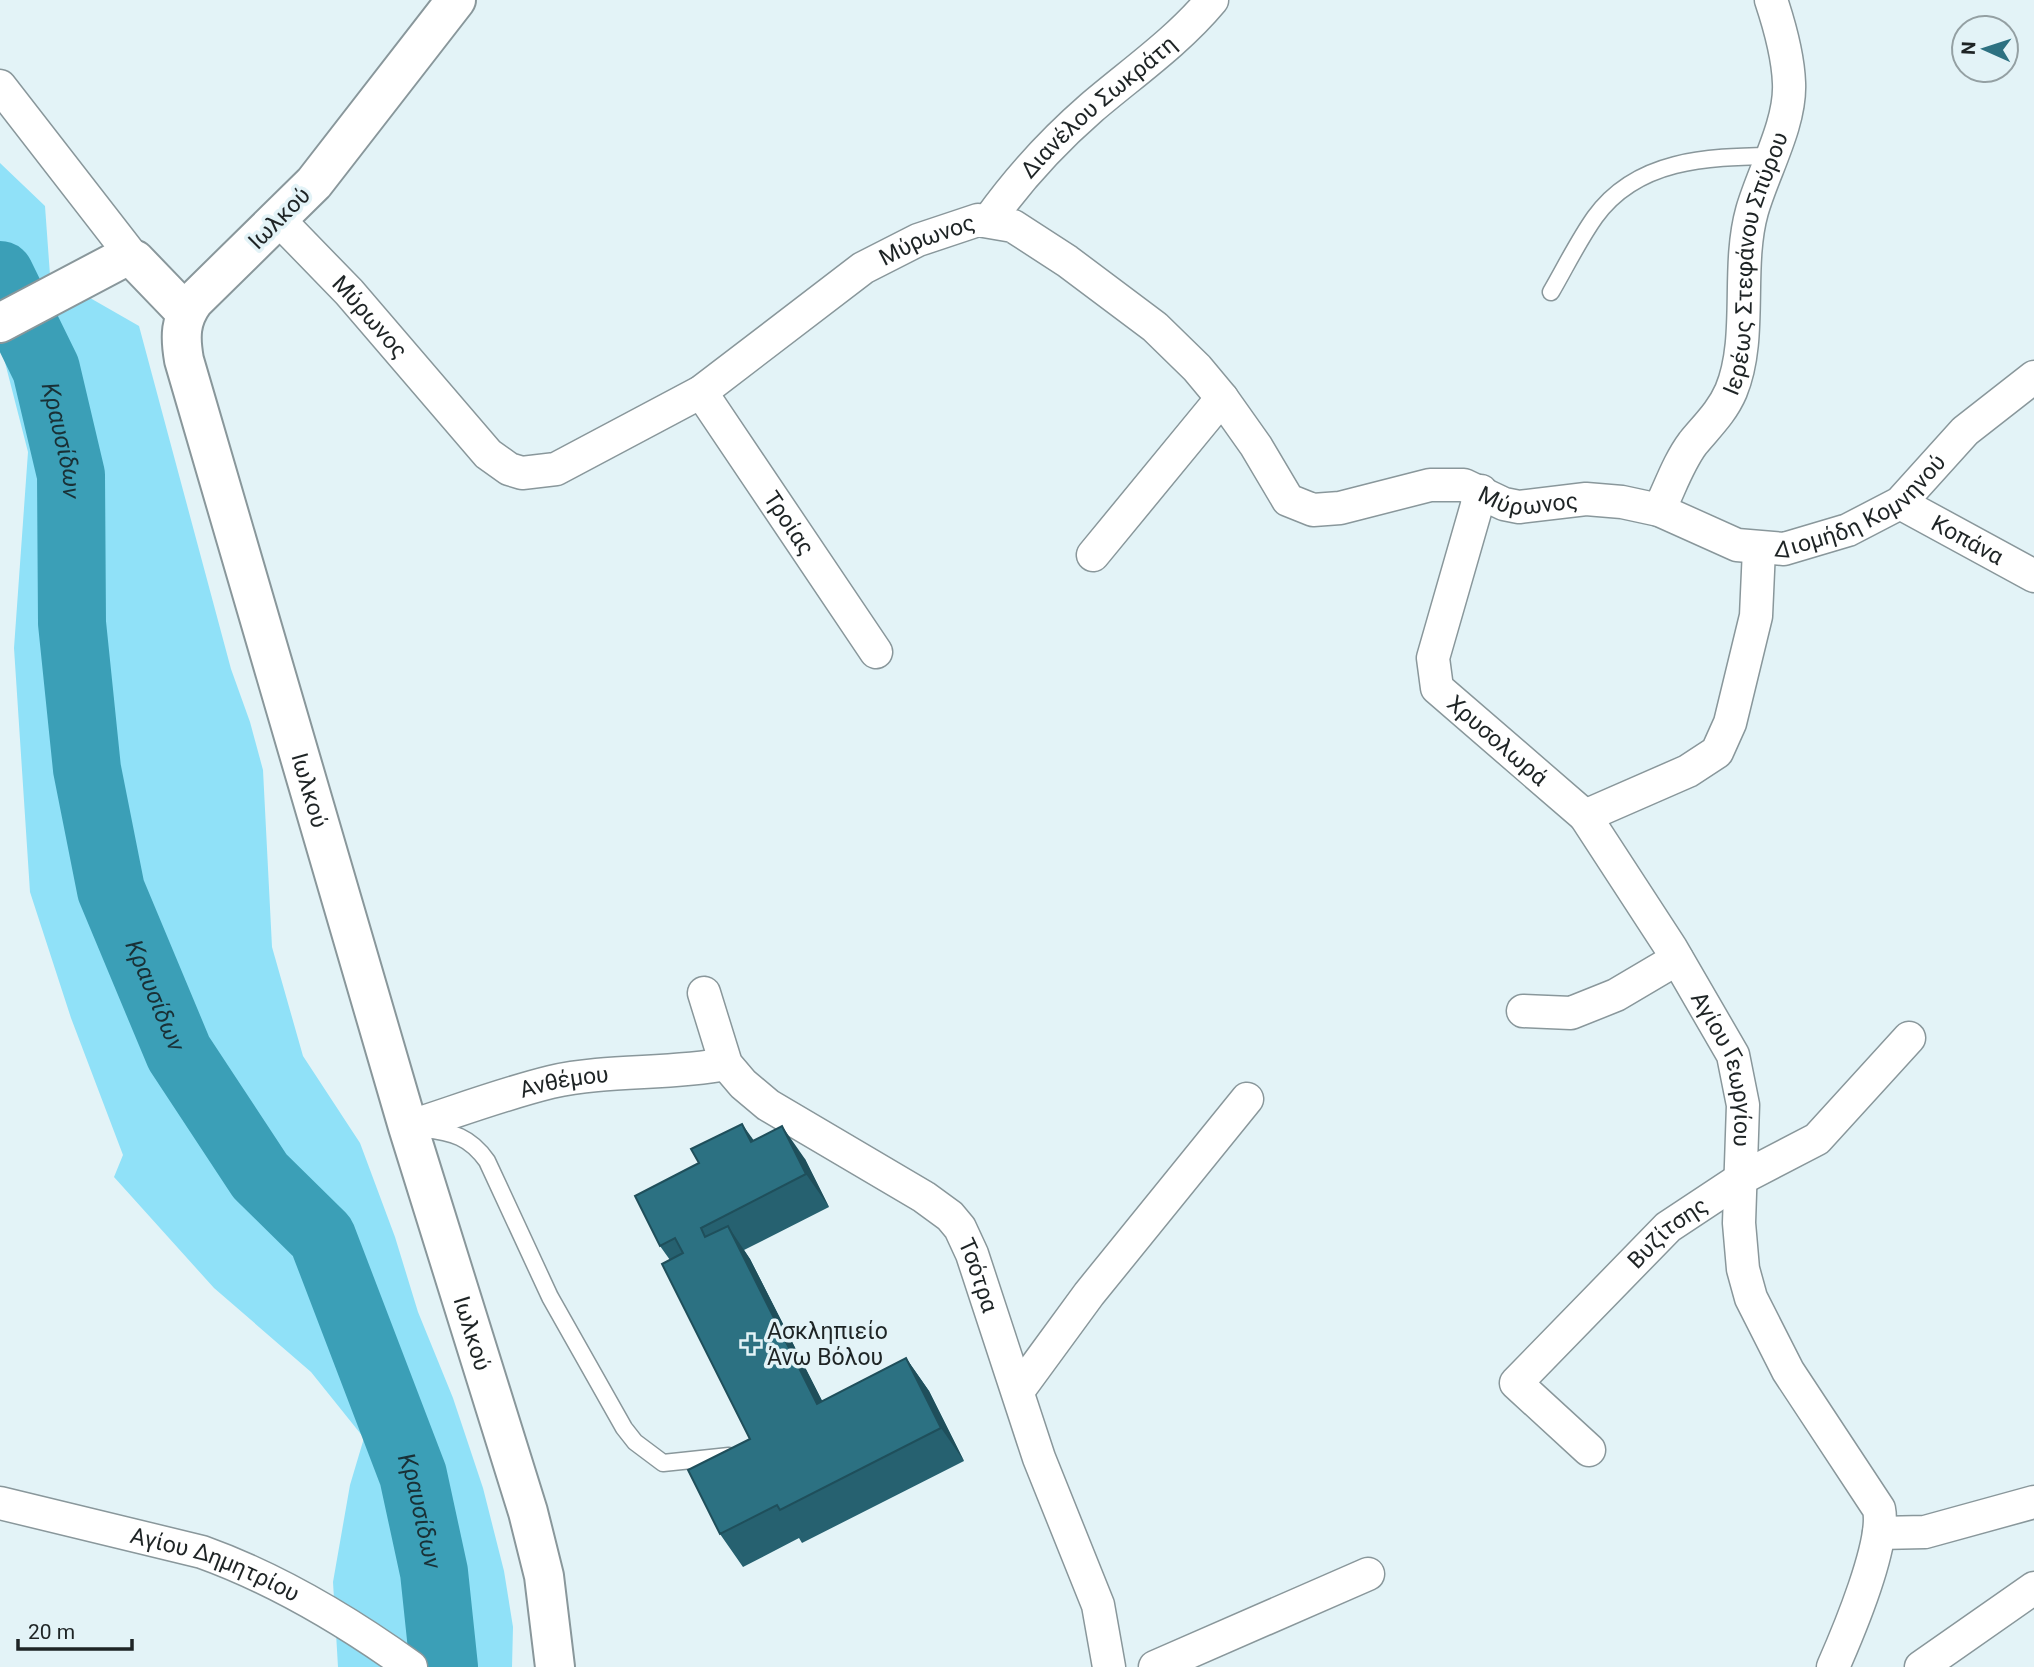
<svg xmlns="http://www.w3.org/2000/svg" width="2034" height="1667" font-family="Roboto,sans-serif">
<rect width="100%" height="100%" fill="#e3f3f7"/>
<path fill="#90e1f8" d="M0,163L45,206L50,275L139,326L231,669L250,722L263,770L272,947L303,1056L360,1143L395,1237L418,1312L453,1398L483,1488L504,1571L513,1627L512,1667H338L333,1582L350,1485L364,1438L311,1372L214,1288L114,1177L123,1155L71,1018L30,892L14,648L28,452L0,343Z"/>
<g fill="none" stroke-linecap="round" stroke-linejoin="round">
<path stroke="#3b9fb7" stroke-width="68" id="s1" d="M0,275L46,369L71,475L72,623L87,769L111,890L179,1053L260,1176L322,1237L413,1475L434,1572L444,1667"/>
<g stroke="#89979b" stroke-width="19">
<path id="service" d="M1551,292C1565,268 1578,241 1595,217C1637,159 1707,157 1771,156
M424,1129C453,1132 470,1137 487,1161L550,1297L624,1428L635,1442L663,1463L729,1456"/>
</g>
<g stroke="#89979b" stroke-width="35">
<g id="minor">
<path d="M0,86L135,260"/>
<path id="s2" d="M279,220L349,292L488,454L509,469L522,473L556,469L701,392L863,268L918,240L978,220L1013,226L1067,261L1155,327L1197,368L1222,398L1256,446L1288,500L1313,510L1340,508L1430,485H1464L1504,504L1519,507L1586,499L1622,502L1659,510L1737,545L1784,549L1848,530L1900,503L1965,431L2034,377"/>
<path id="s3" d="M989,220C1019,178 1052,142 1091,108C1132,73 1177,42 1212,0"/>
<path id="s4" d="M701,392L876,652"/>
<path id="s5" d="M1481,491L1433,658L1437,688L1585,816"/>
<path id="s6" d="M1900,503L2034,576"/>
<path id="s7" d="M1659,510C1670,488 1678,463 1693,443C1707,426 1722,412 1731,391C1753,338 1736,268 1752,211C1763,172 1791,124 1789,83C1788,55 1780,27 1771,0"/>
<path id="s8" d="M1759,549L1756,616L1730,723L1717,752L1688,771L1585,816L1671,948L1733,1055L1743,1105L1739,1223L1743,1269L1751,1298L1788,1371L1879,1509C1886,1543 1848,1633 1833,1667"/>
<path d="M1093,555L1222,398"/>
<path id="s9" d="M704,993L726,1064L743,1084L768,1105L924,1197L950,1216L960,1228L972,1254L1039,1458L1098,1605L1109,1667"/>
<path d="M1523,1011L1571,1013L1616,995L1677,959"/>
<path id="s10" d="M408,1127C455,1112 502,1094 551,1082C608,1069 668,1075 726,1064"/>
<path d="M1018,1391L1089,1294L1247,1099"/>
<path id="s11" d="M1589,1450L1516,1383L1668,1227L1742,1178L1817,1139L1909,1038"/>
<path id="s12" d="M0,1503L202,1552C277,1579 347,1621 411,1667"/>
<path d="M1879,1533L1925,1532L2034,1502"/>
<path d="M1155,1667L1368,1574"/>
<path d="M1921,1667L2034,1588"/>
</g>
</g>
<g stroke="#89979b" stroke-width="42">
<path id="tertiary" d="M0,323L123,258L135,260L186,313"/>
</g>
<g stroke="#89979b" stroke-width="42">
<g id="secondary">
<path id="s13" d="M456,0L314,183L194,301C180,320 180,337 184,360L408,1127L528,1512L544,1576L555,1667"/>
</g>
</g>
<use href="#service" stroke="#fff" stroke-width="16"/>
<use href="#minor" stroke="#fff" stroke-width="32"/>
<use href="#tertiary" stroke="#fff" stroke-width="38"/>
<use href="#secondary" stroke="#fff" stroke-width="38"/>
</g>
<path fill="#266170" d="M754,1140L805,1159L829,1207L744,1250L750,1259L822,1401L906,1358L929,1391L964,1461L802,1543L799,1538L743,1567L720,1534L750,1439L670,1260L660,1246L699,1163Z"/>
<path fill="#1f4f5b" d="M742,1124L765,1156L751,1142Z
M782,1126L805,1159L829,1207L806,1174Z
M728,1226L750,1259L840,1436L817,1404Z
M906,1358L929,1391L964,1461L941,1428Z"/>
<path fill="#2c7182" stroke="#1f4f5b" stroke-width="2" d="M742,1124L751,1142L782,1126L806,1174L701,1228L705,1237L728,1226L817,1404L906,1358L941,1428L780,1510L777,1505L720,1534L688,1470L750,1439L662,1264L683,1253L675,1238L660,1246L635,1196L699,1163L691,1149Z"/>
<path fill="#2d7181" stroke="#e3f3f7" stroke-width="2.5" d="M747.5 1333.5h7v7h7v7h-7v7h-7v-7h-7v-7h7z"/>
<g text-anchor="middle" stroke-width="7" stroke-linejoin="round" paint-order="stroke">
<g font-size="23" fill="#1e2425" stroke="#e3f3f7">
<text dy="8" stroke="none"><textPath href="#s3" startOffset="158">Διανέλου Σωκράτη</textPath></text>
<text transform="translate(279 218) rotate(-45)" y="8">Ιωλκού</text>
<text dy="8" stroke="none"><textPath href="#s2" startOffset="826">Μύρωνος</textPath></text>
<text dy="8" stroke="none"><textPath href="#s7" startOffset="271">Ιερέως Στεφάνου Σπύρου</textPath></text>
<text dy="8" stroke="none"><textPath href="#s2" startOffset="133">Μύρωνος</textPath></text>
<text dy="8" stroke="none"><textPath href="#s2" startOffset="1559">Μύρωνος</textPath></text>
<text dy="8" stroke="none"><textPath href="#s2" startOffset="1913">Διομήδη Κομνηνού</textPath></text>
<text dy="8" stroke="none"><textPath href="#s4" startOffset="158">Τροίας</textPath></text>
<text dy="8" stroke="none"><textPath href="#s6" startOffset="77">Κοπάνα</textPath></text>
<text dy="8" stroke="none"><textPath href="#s5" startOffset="284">Χρυσολωρά</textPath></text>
<text dy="8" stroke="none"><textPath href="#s13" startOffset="910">Ιωλκού</textPath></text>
<text dy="8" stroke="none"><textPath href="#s8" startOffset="648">Αγίου Γεωργίου</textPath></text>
<text dy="8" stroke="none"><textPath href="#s10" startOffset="163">Ανθέμου</textPath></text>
<text dy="8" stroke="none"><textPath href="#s11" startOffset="313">Βυζίτσης</textPath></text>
<text dy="8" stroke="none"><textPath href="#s9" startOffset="413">Τσότρα</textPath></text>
<text dy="8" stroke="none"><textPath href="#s13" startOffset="1477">Ιωλκού</textPath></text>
<text dy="8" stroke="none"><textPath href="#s12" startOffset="224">Αγίου Δημητρίου</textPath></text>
</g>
<g font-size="23" fill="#1e2425" stroke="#e3f3f7" text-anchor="start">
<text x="767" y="1339">Ασκληπιείο<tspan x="767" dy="26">Άνω Βόλου</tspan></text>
</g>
<g font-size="24" font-style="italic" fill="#193036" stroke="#e3f3f7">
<text dy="8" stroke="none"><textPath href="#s1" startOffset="178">Κραυσίδων</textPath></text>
<text dy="8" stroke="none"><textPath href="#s1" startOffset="746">Κραυσίδων</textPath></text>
<text dy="8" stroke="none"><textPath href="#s1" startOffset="1334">Κραυσίδων</textPath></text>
</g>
</g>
<g transform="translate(1985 49) rotate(273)"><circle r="33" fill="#e3f3f7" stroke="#94a0a3" stroke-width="2"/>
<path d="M0-5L12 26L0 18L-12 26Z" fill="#2d7181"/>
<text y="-10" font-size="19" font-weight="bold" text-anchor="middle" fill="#1e2425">N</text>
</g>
<path d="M18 1639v10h114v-10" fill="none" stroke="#1e2425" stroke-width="3.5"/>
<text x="28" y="1639" font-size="21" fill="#1e2425" stroke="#e3f3f7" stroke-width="5" paint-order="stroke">20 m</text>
</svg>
